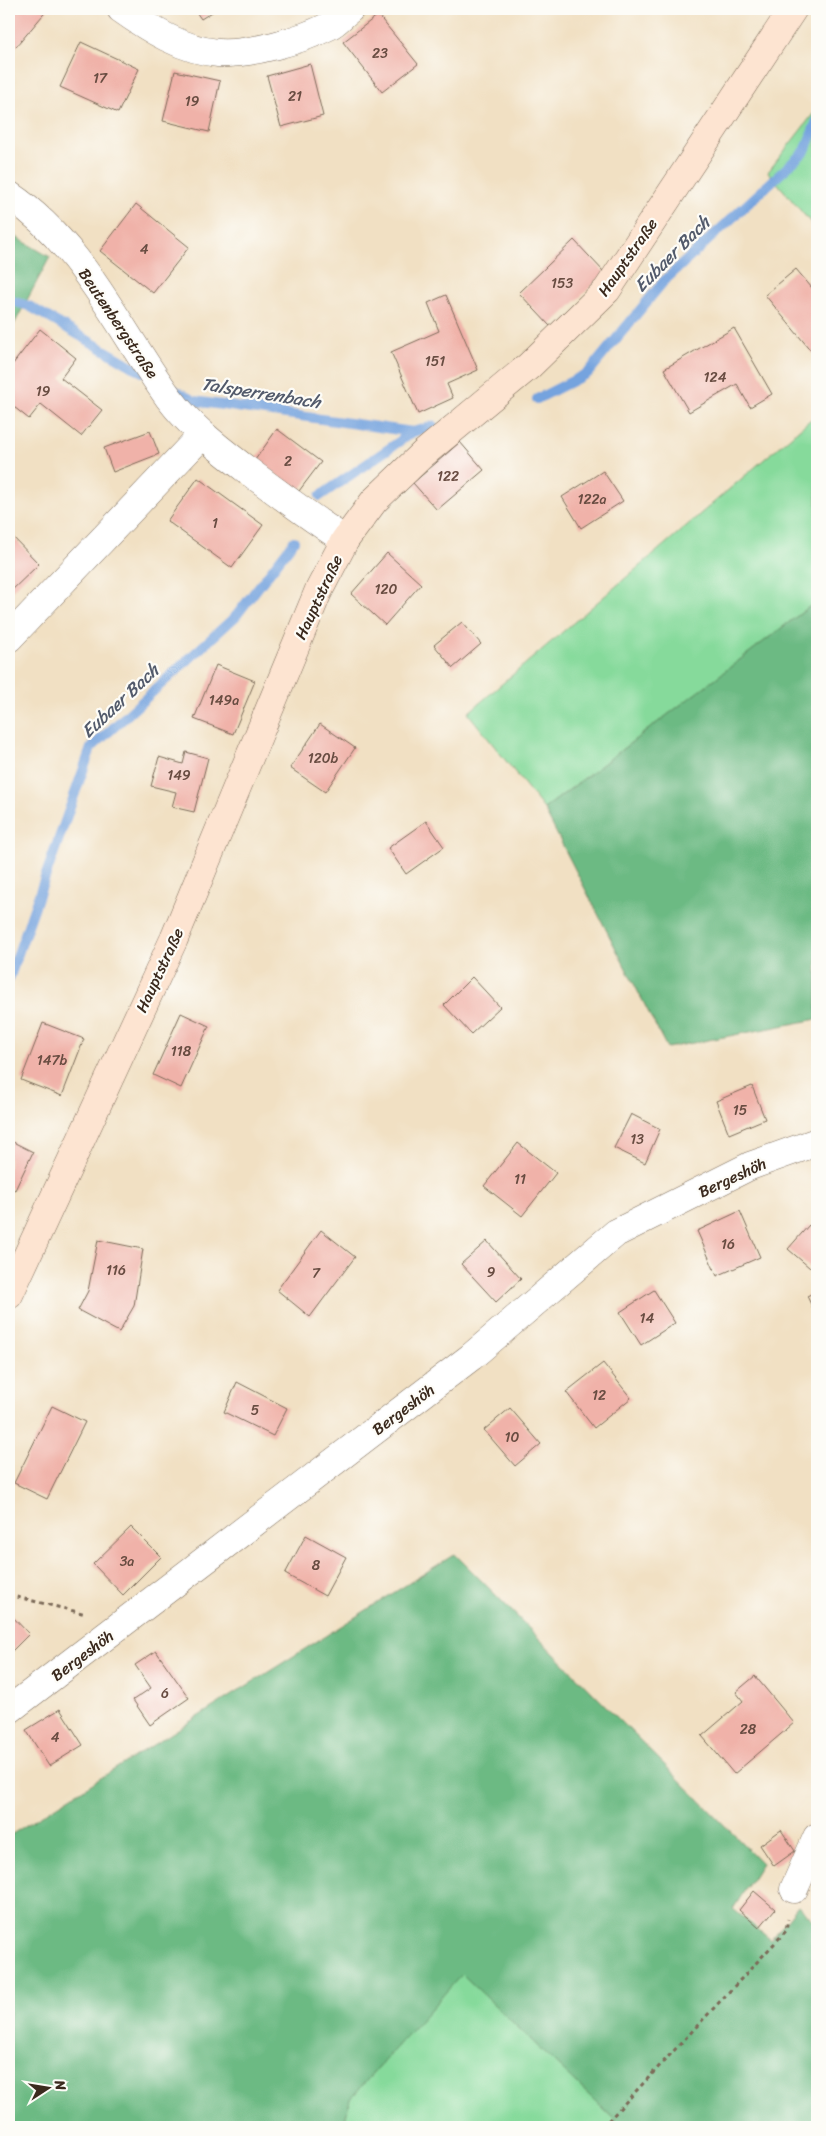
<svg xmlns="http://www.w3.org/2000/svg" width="826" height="2136" font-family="Sriracha,sans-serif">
<rect width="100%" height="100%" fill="#fdfcf7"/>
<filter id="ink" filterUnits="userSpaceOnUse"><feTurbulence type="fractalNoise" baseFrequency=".02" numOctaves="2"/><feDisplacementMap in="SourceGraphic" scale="10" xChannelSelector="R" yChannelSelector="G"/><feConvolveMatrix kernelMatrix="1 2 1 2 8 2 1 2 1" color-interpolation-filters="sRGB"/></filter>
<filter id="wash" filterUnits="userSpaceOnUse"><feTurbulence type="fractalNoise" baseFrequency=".0096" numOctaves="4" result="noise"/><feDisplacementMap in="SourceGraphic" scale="20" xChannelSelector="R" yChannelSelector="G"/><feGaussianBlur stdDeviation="1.12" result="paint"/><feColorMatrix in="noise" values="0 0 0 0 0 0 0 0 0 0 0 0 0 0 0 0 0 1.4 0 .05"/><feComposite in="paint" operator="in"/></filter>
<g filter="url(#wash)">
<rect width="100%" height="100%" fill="#f1e0c3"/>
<path fill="#86da9b" stroke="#60825c" d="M817,109V230L768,172Z
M817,414V601L544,809L468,713Z
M462,1973L615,2120L612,2127H343L350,2099Z"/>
<path fill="#6cba83" stroke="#547250" d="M9,233L50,257L9,334Z
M817,601V1019L667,1048L544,809Z
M455,1554L762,1863L733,1909L771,1940L798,1906L817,1923V2127H612L615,2120L462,1974L350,2099L343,2127H9V1836Z"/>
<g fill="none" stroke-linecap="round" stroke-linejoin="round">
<path stroke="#74a3de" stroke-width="10" d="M9,300L29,306L142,372
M174,390L194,401L413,432
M537,399L588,373L664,281L805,151L817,120
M320,496L413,432L433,426
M9,979L91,748L236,616L294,541"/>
</g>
<g id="blocks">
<path fill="#f0b2a9" d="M9,9H48L16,47L9,41Z
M194,9H217L201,19Z
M378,15L418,64L382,92L343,42Z
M81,42L139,69L118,113L60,87Z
M310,64L323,116L281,127L267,76Z
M175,71L220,81L209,132L163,121Z
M136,204L189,247L153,293L100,251Z
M574,240L605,273L550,326L519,293Z
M796,269L817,294V358L765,295Z
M446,295L478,370L447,384L453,398L418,414L391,352L439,331L428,303Z
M734,328L772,394L750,407L737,384L689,412L664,369Z
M40,329L76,358L61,378L102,410L81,436L41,404L29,419L9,403V369Z
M277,429L321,462L299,491L255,460Z
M150,431L159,454L113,472L104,448Z
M460,442L484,470L437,510L413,483Z
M603,471L623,501L581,528L562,497Z
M198,478L263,525L232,568L167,521Z
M10,534L39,564L9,593V535Z
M387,553L421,584L385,625L351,594Z
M462,622L481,644L453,668L434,645Z
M216,665L255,681L233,734L194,719Z
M320,724L355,748L325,792L290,768Z
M186,752L208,758L194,812L172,807L176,792L151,786L159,757L183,764Z
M426,821L444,847L406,874L388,848Z
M472,977L500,1007L471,1034L444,1005Z
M181,1013L209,1026L181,1088L153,1075Z
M43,1023L84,1039L62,1096L21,1080Z
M752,1086L765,1119L729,1134L716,1101Z
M631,1114L660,1129L645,1163L614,1148Z
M9,1140L33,1152L15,1190L9,1187Z
M518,1143L556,1173L522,1216L484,1186Z
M740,1211L760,1257L717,1276L697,1231Z
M809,1225L817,1232V1274L788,1249Z
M321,1230L355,1257L310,1317L277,1290Z
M98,1240L143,1249L134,1306L119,1332L78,1310L88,1291Z
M487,1241L521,1279L496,1302L461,1264Z
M654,1290L675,1323L641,1345L620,1312Z
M817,1291V1317L807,1296Z
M603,1363L631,1398L594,1428L566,1392Z
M237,1382L287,1408L273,1436L224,1412Z
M52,1406L85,1422L47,1499L14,1483Z
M510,1408L541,1444L515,1466L484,1430Z
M131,1527L161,1557L123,1595L93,1564Z
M306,1535L346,1557L325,1596L285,1574Z
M9,1613L29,1634L9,1654Z
M156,1651L189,1698L150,1725L133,1700L151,1688L135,1665Z
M755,1676L794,1723L734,1774L702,1736L743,1701L736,1692Z
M60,1709L83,1745L49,1766L26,1730Z
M781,1830L795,1851L774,1866L760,1845Z
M754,1891L775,1909L759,1928L739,1910Z"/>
</g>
</g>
<g filter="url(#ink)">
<use href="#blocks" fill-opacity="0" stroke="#7b6a58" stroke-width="1"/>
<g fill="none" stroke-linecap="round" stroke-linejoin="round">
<g stroke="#7b6a58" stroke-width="29">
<path id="street" d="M121,9C149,29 183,50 218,53C249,55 302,40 329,26C337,22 343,14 350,9
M9,195C83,245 118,328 169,398C191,427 218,448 247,470C279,494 311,518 345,540
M9,638L202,435
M9,1710L471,1357L616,1233L750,1166L817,1142
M794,1889L817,1837"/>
</g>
<g stroke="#7b6a58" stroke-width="29">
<path id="secondary" d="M9,1295L174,939L318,592L345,540L374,501L423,454L529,366L607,290L793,9"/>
</g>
<path stroke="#7b6a58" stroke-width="3" stroke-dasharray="4 4" stroke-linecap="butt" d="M9,1595L86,1614
M608,2121L786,1931L788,1919"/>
<use href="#street" stroke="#fff" stroke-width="28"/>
<use href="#secondary" stroke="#fde4d1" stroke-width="28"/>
</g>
</g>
<g text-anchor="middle" stroke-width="4.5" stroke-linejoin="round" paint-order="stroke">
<g font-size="14" fill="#684c41">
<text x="380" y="58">23</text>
<text x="100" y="83">17</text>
<text x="295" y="101">21</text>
<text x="192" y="106">19</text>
<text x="144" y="254">4</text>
<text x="562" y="288">153</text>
<text x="435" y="366">151</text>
<text x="715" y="382">124</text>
<text x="43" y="396">19</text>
<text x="288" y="466">2</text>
<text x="448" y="481">122</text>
<text x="592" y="504">122a</text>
<text x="215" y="528">1</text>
<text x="386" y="594">120</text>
<text x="224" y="705">149a</text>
<text x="323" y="763">120b</text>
<text x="179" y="780">149</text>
<text x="181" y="1056">118</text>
<text x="52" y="1065">147b</text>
<text x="740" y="1115">15</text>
<text x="637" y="1144">13</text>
<text x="520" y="1184">11</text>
<text x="728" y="1249">16</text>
<text x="116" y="1275">116</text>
<text x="491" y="1277">9</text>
<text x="316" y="1278">7</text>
<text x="647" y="1323">14</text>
<text x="599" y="1400">12</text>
<text x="255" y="1415">5</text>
<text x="512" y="1442">10</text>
<text x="127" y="1566">3a</text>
<text x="316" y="1570">8</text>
<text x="165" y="1698">6</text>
<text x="748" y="1734">28</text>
<text x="55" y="1742">4</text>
</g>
<g font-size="16" fill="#3b2a1e" stroke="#fdfcf7">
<text transform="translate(627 257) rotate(-55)" y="6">Hauptstraße</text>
<text transform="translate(119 323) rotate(56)" y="6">Beutenbergstraße</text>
<text transform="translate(318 597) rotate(-65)" y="6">Hauptstraße</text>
<text transform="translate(159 970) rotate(-65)" y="6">Hauptstraße</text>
<text transform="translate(732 1177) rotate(-25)" y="6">Bergeshöh</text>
<text transform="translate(403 1409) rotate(-37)" y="6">Bergeshöh</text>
<text transform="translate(82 1655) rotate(-37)" y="6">Bergeshöh</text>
</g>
<g font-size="18" font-style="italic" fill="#525a6b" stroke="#fdfcf7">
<text transform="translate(672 254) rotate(-45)" y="6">Eubaer Bach</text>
<text transform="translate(261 393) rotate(9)" y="6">Talsperrenbach</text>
<text transform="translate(120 701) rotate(-43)" y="6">Eubaer Bach</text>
</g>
</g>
<rect width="826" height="2136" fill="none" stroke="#fdfcf7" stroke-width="30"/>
<g transform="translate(48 2088) rotate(78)" stroke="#fdfcf7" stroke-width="4" paint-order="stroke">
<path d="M0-4L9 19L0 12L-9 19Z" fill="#3b2a1e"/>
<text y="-8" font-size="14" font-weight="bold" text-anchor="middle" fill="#3b2a1e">N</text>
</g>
</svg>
